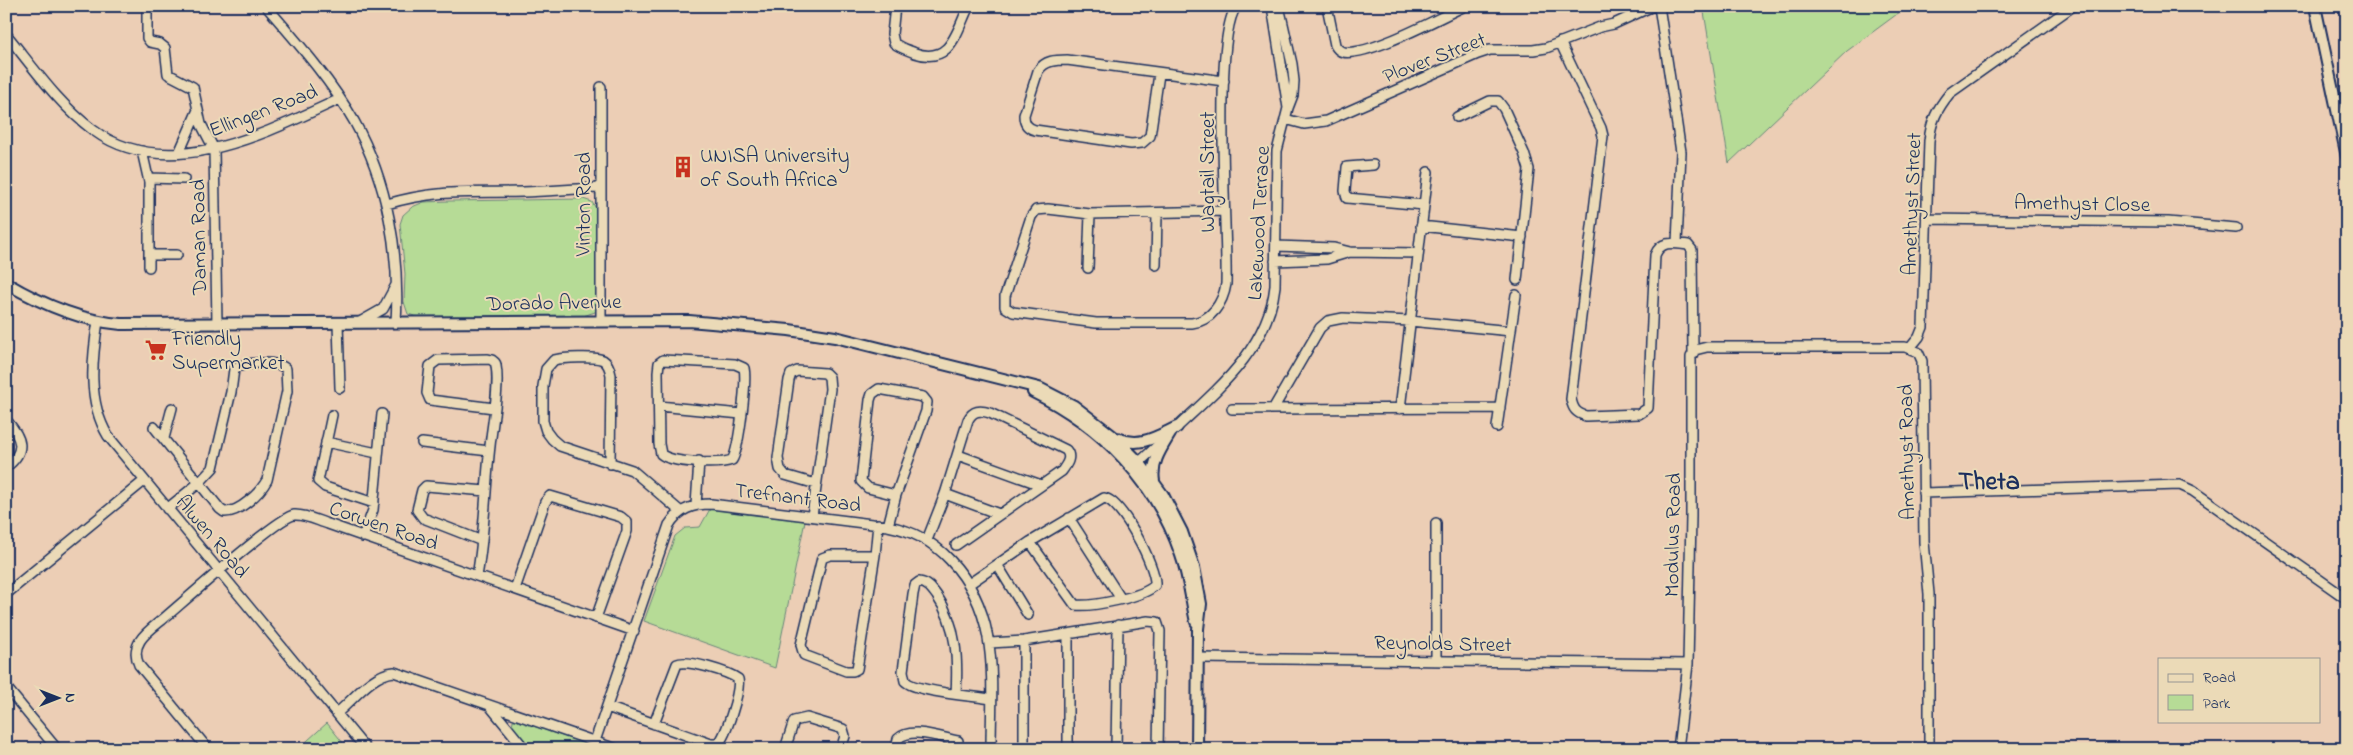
<svg xmlns="http://www.w3.org/2000/svg" width="2353" height="755" font-family="'Indie Flower',sans-serif">
<rect width="100%" height="100%" fill="#ecceb5"/>
<filter id="ink" filterUnits="userSpaceOnUse"><feTurbulence type="fractalNoise" baseFrequency=".02" numOctaves="2"/><feDisplacementMap in="SourceGraphic" scale="10" xChannelSelector="R" yChannelSelector="G"/><feConvolveMatrix kernelMatrix="1 2 1 2 8 2 1 2 1" color-interpolation-filters="sRGB"/></filter>
<g filter="url(#ink)">
<path fill="#b6db96" stroke="#68857a" d="M1703,6H1908L1847,51L1729,163Z
M583,199L592,202L597,210L598,308L595,312L583,316L418,317L408,314L404,302L405,274L400,224L403,215L412,207L424,202L449,201Z
M710,509L805,521L775,668L644,621L675,536L685,528L700,527Z
M513,720H516L600,749H531L512,726Z
M327,723L348,749H298Z"/>
<g fill="none" stroke-linecap="round" stroke-linejoin="round">
<g stroke="#1b2f5e" stroke-width="12">
<path id="minor" d="M147,6V38L150,42L160,44L165,48L168,74L193,87L201,124L214,149L217,324
M266,6C297,42 330,79 354,121C388,182 400,254 396,323
M895,6L892,34L894,43C900,48 908,50 915,53C951,65 956,32 969,6
M1272,6L1288,108
M1327,6L1335,45C1337,49 1339,51 1343,52C1368,57 1440,17 1465,6
M1659,6L1681,152L1677,243
M6,34C33,67 59,105 93,130C168,185 268,132 340,99
M1560,42L1601,128L1603,136L1571,399C1573,409 1576,413 1586,416L1639,414L1648,408L1655,255C1661,240 1673,243 1688,245L1692,250L1693,353
M1159,74L1150,136L1142,143L1131,144L1035,130C1027,128 1024,123 1024,115L1038,71C1045,60 1056,60 1067,60L1224,81
M601,87V320
M1457,117L1490,101H1498L1504,109L1524,153L1529,169L1517,280
M1285,119L1304,124L1326,121L1478,54L1490,50H1533L1546,48L1600,27L1614,24L1653,6
M142,151L149,182V267
M179,153L197,112
M1373,165L1347,167L1345,191L1347,198L1424,205
M148,178L184,179
M387,204C438,189 471,193 523,192C548,191 574,189 599,188
M1224,211L1090,214L1048,209L1036,210L1031,217L1005,296V307L1013,312L1096,323H1192C1211,321 1223,303 1226,284C1228,238 1212,33 1237,6
M1928,219L2168,222L2236,228
M1421,226L1522,237
M1276,246L1334,248L1350,252L1418,253
M149,255H177
M1275,261L1327,259L1350,252
M1156,265L1157,213
M1088,268L1090,214
M98,321C92,359 87,401 108,436L366,749
M360,322L383,309L396,285
M338,323L340,388
M1910,348L1919,337L1923,327L1929,141C1931,121 1937,109 1950,93L2073,6
M663,360L735,364L744,368C747,381 739,450 732,460C719,465 671,463 661,454L659,444L658,372L659,363Z
M659,406L741,414
M1232,409L1500,408
M1273,409L1320,328L1328,321L1343,318L1410,321L1511,331
M1400,409L1428,172
M332,415L318,481L325,487L374,503
M6,420C22,438 27,451 6,467
M154,427L220,509L224,512C239,513 260,493 267,480L287,391L286,369C278,360 244,362 234,369L231,392L213,468L200,482L167,509
M1497,427L1516,295
M164,438L172,408
M326,442L377,453
M422,443L489,451
M958,455L1041,485
M610,464L611,375C610,369 608,363 603,360C596,356 562,358 554,360L546,369L543,386V421L546,431L552,439L560,446L632,470L681,512
M1135,466C1152,451 1169,435 1186,419C1225,383 1269,343 1275,286L1277,151L1288,108L1293,95L1294,81L1292,64L1279,6
M1923,493L2180,485L2193,491L2347,599
M945,494L999,514
M696,505L699,461
M812,516L830,389L829,377L825,373L797,371L791,374L789,380L778,458L780,469L785,475L816,484
M1069,518L1121,599
M888,526L896,495L926,411L927,402L923,397L879,389L872,394L870,400L861,481L868,488L896,495
M363,537L373,510L382,414
M927,540L945,494L968,420C973,410 980,410 990,413L1066,450C1072,457 1067,464 1062,471L956,545
M482,541L423,518L417,510L422,490L426,486L486,491
M875,555H830L822,558L801,645L804,655L846,671H853L857,669L875,555L878,524
M998,566L1028,615
M477,576C485,533 485,489 490,446C492,425 500,386 496,366C496,362 495,363 492,360L488,359L438,360L430,366L427,393L430,400L494,408
M969,584L1030,542L1104,498C1121,500 1157,567 1155,585C1145,597 1091,607 1075,605L1030,542
M515,589L545,502L550,496L621,517L627,522V531L596,618
M6,594L144,481
M1068,635V749
M1024,641V749
M990,643L1024,641L1148,621L1157,622L1160,631L1158,749
M1199,658L1688,664
M1436,660V523
M6,687L57,749
M956,694C958,660 957,625 937,596C932,589 928,583 919,582L915,585L913,594L903,671L905,681C915,692 974,696 991,699
M489,705L525,749
M607,707L711,744H718C726,736 741,690 738,679C729,672 687,659 677,664L654,724
M337,713C353,700 372,674 394,672L616,749
M595,741L669,525C679,509 693,504 711,504L888,526C913,531 932,541 950,560C1001,614 991,681 991,749
M208,749L139,665C129,644 147,632 162,620C181,604 278,517 294,515C305,514 318,521 328,524L634,631
M785,749L794,721L807,718L843,729L845,736L841,749
M896,749L898,739C911,726 942,738 958,741
M1116,749L1118,625
M1678,749L1688,664L1691,516V357L1695,350L1707,347H1905L1918,352L1922,361L1924,542L1929,594V749"/>
</g>
<g stroke="#1b2f5e" stroke-width="14">
<path id="tertiary" d="M2315,6L2347,157
M6,283C40,303 82,321 121,324L689,321L789,330L835,337L1039,388L1074,406L1114,437L1139,462L1163,495L1182,532L1194,567L1201,604L1198,629L1197,749
M1033,392C1102,426 1156,481 1181,555C1189,577 1191,600 1196,622
M1117,438C1140,448 1156,437 1177,427
M1154,481C1151,463 1161,449 1170,434"/>
</g>
<use href="#minor" stroke="#ebdab7" stroke-width="9"/>
<use href="#tertiary" stroke="#ebdab7" stroke-width="10"/>
</g>
</g>
<defs>
<g id="building-bare" transform="scale(1.725)"><path d="M-4-6H4V6H1V3H-1V6H-4ZM-2.5-4.3h1.7v1.8h-1.7ZM.8-4.3h1.7v1.8H.8ZM-2.5-1h1.7V.8h-1.7ZM.8-1h1.7V.8H.8Z" fill="#c8321e" stroke="#ebdab7" stroke-width="2.5" paint-order="stroke"/></g>
<g id="supermarket-bare" transform="scale(1.725)"><path d="M-6-5.5h2.5l.6 2H6L4.5 2H-2.5L-4.4-4H-6ZM-1.5 3.2a1.3 1.3 0 1 0 .1 0ZM3 3.2a1.3 1.3 0 1 0 .1 0Z" fill="#c8321e" stroke="#ebdab7" stroke-width="2.5" paint-order="stroke"/></g>
</defs>
<g fill-rule="evenodd">
<use href="#building-bare" x="683" y="167"/>
<use href="#supermarket-bare" x="156" y="350"/>
</g>
<g text-anchor="middle" stroke-width="4" stroke-linejoin="round" paint-order="stroke">
<g font-size="21" fill="#1b2f5e" stroke="#ebdab7">
<text transform="translate(1434 57) rotate(-21)" y="7">Plover Street</text>
<text transform="translate(263 110) rotate(-21)" y="7">Ellingen Road</text>
<text transform="translate(1207 172) rotate(-90)" y="7">Wagtail Street</text>
<text transform="translate(2082 203) rotate(1)" y="7">Amethyst Close</text>
<text transform="translate(583 204) rotate(-90)" y="7">Vinton Road</text>
<text transform="translate(1911 204) rotate(-88)" y="7">Amethyst Street</text>
<text transform="translate(1258 223) rotate(-87)" y="7">Lakewood Terrace</text>
<text transform="translate(198 237) rotate(-91)" y="7">Daman Road</text>
<text transform="translate(554 302) rotate(-1)" y="7">Dorado Avenue</text>
<text transform="translate(1906 452) rotate(-91)" y="7">Amethyst Road</text>
<text transform="translate(798 497) rotate(7)" y="7">Trefnant Road</text>
<text transform="translate(384 525) rotate(19)" y="7">Corwen Road</text>
<text transform="translate(1672 535) rotate(-89)" y="7">Modulus Road</text>
<text transform="translate(213 536) rotate(50)" y="7">Alwen Road</text>
<text transform="translate(1443 643) rotate(1)" y="7">Reynolds Street</text>
</g>
<g font-size="21" fill="#1b2f5e" stroke="#ebdab7" text-anchor="start">
<text x="700" y="162">UNISA University<tspan x="700" dy="24">of South Africa</tspan></text>
<text x="172" y="345">Friendly<tspan x="172" dy="24">Supermarket</tspan></text>
</g>
<g font-size="26" font-weight="bold" fill="#1b2f5e" stroke="#ebdab7">
<text x="1989" y="489">Theta</text>
</g>
</g>
<rect width="2353" height="755" fill="none" stroke="#ebdab7" stroke-width="25"/>
<rect x="12" y="12" width="2328" height="730" fill="none" stroke="#1b2f5e" stroke-width="2" filter="url(#ink)"/>
<rect x="2158" y="658" width="162" height="65" fill="#ebdab7" stroke="#989693"/>
<rect x="2168" y="674" width="25" height="8" fill="#ebdab7" stroke="#989693"/>
<text x="2203" y="682" font-size="15" fill="#1b2f5e">Road</text>
<rect x="2168" y="695" width="25" height="15" fill="#b6db96" stroke="#989693"/>
<text x="2203" y="708" font-size="15" fill="#1b2f5e">Park</text>
<g transform="translate(58 698) rotate(90)" stroke="#ebdab7" stroke-width="4" paint-order="stroke">
<path d="M0-4L9 19L0 12L-9 19Z" fill="#1b2f5e"/>
<text y="-8" font-size="14" font-weight="bold" text-anchor="middle" fill="#1b2f5e">N</text>
</g>
</svg>
